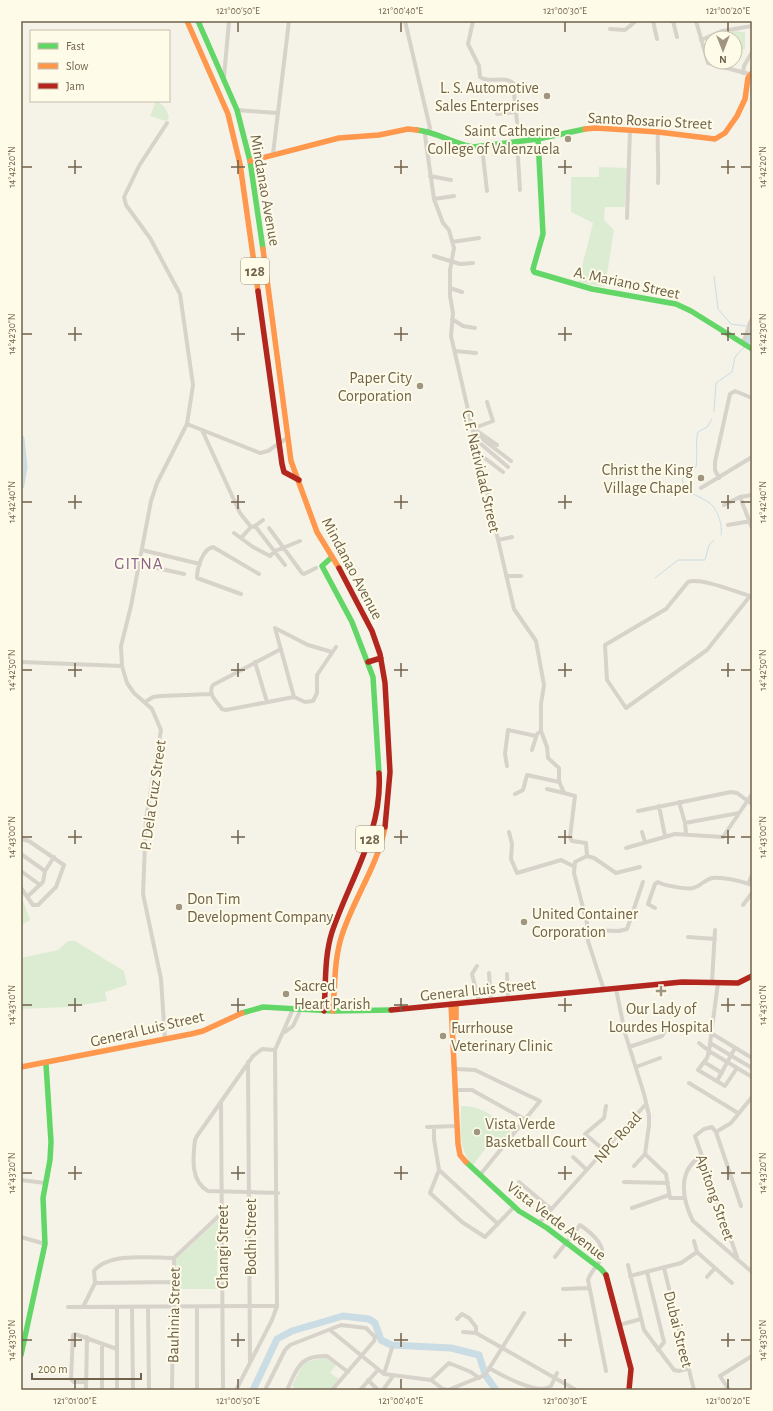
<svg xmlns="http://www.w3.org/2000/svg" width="773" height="1411" font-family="'Alegreya Sans',sans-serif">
<rect width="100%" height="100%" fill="#f5f3e8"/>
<path fill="#dcecd3" d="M732,31L745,32V49H735V38H732Z
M156,101C164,104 168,111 169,118L166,121L150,116Z
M599,167L627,168L625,207H605L604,220L614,230L605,287L578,282L593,223L571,212V177H599Z
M21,901L24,903L30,920L21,925Z
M68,941H75L124,971L127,985L105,992L107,1001L69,1007L21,1009V958L58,950Z
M461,1106C481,1105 497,1118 511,1131L501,1145L493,1139L473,1165C457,1149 461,1127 461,1106Z
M218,1220L217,1289H175V1260Z
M325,1357L336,1365L330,1373L339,1379L330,1390H298L292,1386L303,1363Z"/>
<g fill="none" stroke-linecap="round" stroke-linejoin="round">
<path stroke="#cadce4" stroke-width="1" d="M714,276L718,309L731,324L746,326
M714,412L716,383L732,372L735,357L744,347
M712,419L707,427L698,432C695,441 698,456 696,467L685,473C674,492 704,496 712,505C718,512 723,526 721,535
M655,578L678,560H705L709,545L714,540"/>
<path stroke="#cadce4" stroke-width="7" d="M747,341L751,325
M21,439L24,467L21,485
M486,1376L496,1390
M253,1390L277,1339L292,1331L343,1316L369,1319L375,1323L381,1340L391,1345L451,1348L479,1355L485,1374"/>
<path stroke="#d7d2ca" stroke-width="4" d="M405,21L430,128L425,135L426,143L434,199L443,223L449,230L454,248L450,270V296L453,313L451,336L514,609L536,641L544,685L541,704V731L547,747L548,758L559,768V781L564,793L575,796L570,837L572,841L586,843L587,856
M473,21L468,44L479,66L480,77C489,84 504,75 513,83L517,122L529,140
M653,21L657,39
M673,21L677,37
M696,21L708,63L749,74
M610,29L625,30L636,21
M701,40L722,31L752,26
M743,73L744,66L752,52
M224,77L229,21
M237,110L277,113
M497,114L516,112
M517,141L520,190
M482,147L487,191
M273,154L289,21
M430,176L451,180
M658,183C659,166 657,150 658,132
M434,199L454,196
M627,218L630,131
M452,242L479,238
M434,256L460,264L473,263
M450,288L462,292
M452,319L463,326L475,328
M741,343C748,338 747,326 752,319
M455,351L476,353
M187,424L260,453L268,451L287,438
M472,429L493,421L487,402
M474,429L497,445
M202,430L240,513L251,527L255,526L285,565
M473,434L481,438L511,461
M475,439L508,467
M478,453L503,472
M719,478L715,470V462L730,394L735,391L752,398
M701,488L752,457
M740,497L752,528
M724,505L740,497L752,495
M728,525L751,521
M255,526L263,520
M269,528L302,573L304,574L316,568
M234,533L253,547L270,556L275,551L300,541
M241,538L251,527
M498,540L512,537
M142,550L200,564
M139,564L184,574
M506,576H521
M241,594L197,578C197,569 202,549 213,547L259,574
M750,596L707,650L626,708L607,680L605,645L666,609L688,582C700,577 736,592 750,596L752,597
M275,628L294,697
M275,628L308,645L332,652
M281,649L213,685C207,694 217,702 222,709L226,710L294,697L305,702L313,701L317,693V675L336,647
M21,662L122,666
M255,662L267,702
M145,702L153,697L161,696L211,694
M532,750L537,734L541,731
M507,766L505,754L508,730L536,736
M547,789L564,793
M515,794L523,790L527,775L559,782
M679,802L685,823L686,833
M659,806L665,836
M638,811L731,792L737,793L752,804
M685,823L739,813
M509,832L512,844L511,859L517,873L561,860L573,866
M642,832L645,842
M21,839L29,841L64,865
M626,848L675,834L723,837L752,794
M21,854L45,871
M587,856L575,862L574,873L587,923L588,941L604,990
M587,856L594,858L616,873L640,867
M21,871L40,885
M748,884L752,875
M21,888L33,905H38L56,887L64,865
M28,896L43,882L45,871L54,857
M743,905L752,893
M655,908L648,904L655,884L658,882C662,885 688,890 693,888C701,886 704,880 712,878C725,877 740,881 752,885
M588,930L619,931L627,929L643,882
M688,937L715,939
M477,966L472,974L479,1002
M489,973L491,1000
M507,974L508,999
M712,982L715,930
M718,983L709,1051L707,1058L698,1070L725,1086L737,1068
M616,989L625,1033L644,1094L649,1115V1125L645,1154L666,1174L670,1198H684
M285,1032L293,1026L301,1009
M711,1033L752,1058
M165,1039L161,979L143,894L146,819L161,730L152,709L134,693L127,683L122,666L121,646L131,606L151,501L157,483L187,424L193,385L180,294L150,238L126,205L124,197L139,166L167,123
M699,1043L709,1051L752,1077
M710,1043L752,1068
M629,1047L662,1036L667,1028
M275,1050L262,1049L253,1056L197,1136L195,1140C193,1157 190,1181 208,1191L278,1193
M248,1062L250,1363
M704,1062L722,1073
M636,1067L660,1058
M456,1069L475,1070L540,1101L480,1175
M717,1081L735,1048
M689,1083L738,1113
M456,1090H472L533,1124
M221,1103L223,1390
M427,1127L457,1126
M434,1127V1139L439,1170L498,1224
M716,1132L731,1123L752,1097
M605,1151L585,1134L604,1118L606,1106
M701,1156C677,1171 682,1199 693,1221L752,1272
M573,1157L587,1170
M634,1166L645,1154
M439,1170L430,1193L462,1222L485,1237L514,1207
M21,1180L45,1183
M519,1182L551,1209
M624,1182L668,1183
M632,1208L669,1195
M539,1223L646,1104
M21,1237L45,1244
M694,1241L697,1252L732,1283
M555,1257L580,1225C590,1232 609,1246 600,1261C596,1267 590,1273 588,1280L606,1371
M737,1257L695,1136L704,1129L712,1127L716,1132L741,1206
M628,1265L644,1330L674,1370L679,1371L689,1368
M664,1268L694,1390
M647,1272L664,1342L658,1350
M630,1276L681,1263L697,1252
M707,1277L715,1268
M95,1283L173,1282
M563,1289L589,1288
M68,1307L277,1306L275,1050L293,1009
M83,1307L95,1283L94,1271C109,1252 152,1258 174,1258
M117,1307V1390
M132,1307L133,1390
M148,1307L149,1390
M197,1307V1390
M457,1319L462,1314L469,1318L476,1327V1333
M619,1325L641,1319
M330,1330L384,1374L431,1380L443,1389L448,1390L485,1375L524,1313
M463,1332L476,1333
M476,1333L576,1390
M489,1368C501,1375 539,1396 551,1386L557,1373
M384,1374L392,1348
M368,1380L378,1390
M431,1380L449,1363L471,1372L479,1378
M86,1382H74L71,1379L73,1335L75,1334L117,1349
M86,1390L87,1337
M102,1390V1344
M172,1390L174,1258L222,1213
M236,1390L272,1320L277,1306
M265,1390L285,1350L290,1345L341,1325L366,1328L375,1337L374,1341L332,1390
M287,1390C297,1369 299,1355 327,1356L348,1372
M360,1390L378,1370
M383,1390L393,1376
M729,1390L720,1376L752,1356"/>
<path stroke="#63d668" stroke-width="5.5" d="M198,21L237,110L250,161L263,249
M417,130C437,132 454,144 473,147L538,139L585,129
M538,139L543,234L533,269L534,272L592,289L676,304L691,311L752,349
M332,557L322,566L352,622L373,677L379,773
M242,1013L263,1007L333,1011L391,1010
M466,1162L519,1211L547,1228L601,1269L606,1275
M21,1355L45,1244L43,1198L50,1160L51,1142L46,1064"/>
<path stroke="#ff974d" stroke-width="5.5" d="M187,21L228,114L240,164L258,291
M585,129L596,128L658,132L715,139L725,133L737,116L745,99L748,78L752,73
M250,161L339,138L379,135L408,129L417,130
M263,249L291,461L317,532L339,568
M451,1004L458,1144L460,1155L466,1162
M333,1011C335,986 334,959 342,935C354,898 378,865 385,827
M454,1032L456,1026V1004
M21,1067L191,1034L203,1031L242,1013"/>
<path stroke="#b3261e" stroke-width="5.5" d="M258,291L282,464L284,472L299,480
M339,568L372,631L380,654L385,683L390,772L385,827
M368,662L381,658
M391,1010L682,982L738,983L752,976
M324,1011C326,985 324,957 332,932C350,879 383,831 379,773
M606,1275L631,1369L629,1390"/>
</g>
<path fill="none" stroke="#71624a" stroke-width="1.5" d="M238,22V32M401,22V32M565,22V32M728,22V32M75,160V174M238,160V174M401,160V174M565,160V174M728,160V174M22,167H32M68,167H82M231,167H245M394,167H408M558,167H572M721,167H735M741,167H751M75,327V341M238,327V341M401,327V341M565,327V341M728,327V341M22,334H32M68,334H82M231,334H245M394,334H408M558,334H572M721,334H735M741,334H751M75,495V509M238,495V509M401,495V509M565,495V509M728,495V509M22,502H32M68,502H82M231,502H245M394,502H408M558,502H572M721,502H735M741,502H751M75,663V677M238,663V677M401,663V677M565,663V677M728,663V677M22,670H32M68,670H82M231,670H245M394,670H408M558,670H572M721,670H735M741,670H751M75,830V844M238,830V844M401,830V844M565,830V844M728,830V844M22,837H32M68,837H82M231,837H245M394,837H408M558,837H572M721,837H735M741,837H751M75,998V1012M238,998V1012M401,998V1012M565,998V1012M728,998V1012M22,1005H32M68,1005H82M231,1005H245M394,1005H408M558,1005H572M721,1005H735M741,1005H751M75,1166V1180M238,1166V1180M401,1166V1180M565,1166V1180M728,1166V1180M22,1173H32M68,1173H82M231,1173H245M394,1173H408M558,1173H572M721,1173H735M741,1173H751M75,1333V1347M238,1333V1347M401,1333V1347M565,1333V1347M728,1333V1347M22,1340H32M68,1340H82M231,1340H245M394,1340H408M558,1340H572M721,1340H735M741,1340H751M75,1379V1389M238,1379V1389M401,1379V1389M565,1379V1389M728,1379V1389"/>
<g fill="#9f9581" stroke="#fefbe8" stroke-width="1.5">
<circle cx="547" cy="96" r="4"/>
<circle cx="568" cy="139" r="4"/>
<circle cx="420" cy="386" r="4"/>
<circle cx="701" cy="478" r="4"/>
<circle cx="179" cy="907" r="4"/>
<circle cx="524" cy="922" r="4"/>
<path d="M659 985h4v4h4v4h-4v4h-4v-4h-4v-4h4z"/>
<circle cx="286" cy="994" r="4"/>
<circle cx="443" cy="1036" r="4"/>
<circle cx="477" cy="1132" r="4"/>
</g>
<g text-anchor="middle" stroke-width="4" stroke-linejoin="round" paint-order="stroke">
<g fill="#fefbe8" stroke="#9b9079" stroke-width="1">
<rect x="241" y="258" width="28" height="26" rx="3"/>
<rect x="356" y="826" width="28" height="26" rx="3"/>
</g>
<g font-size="15" font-weight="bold" fill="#71624a">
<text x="255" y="276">128</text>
<text x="370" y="844">128</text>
</g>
<g font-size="16" fill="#71624a" stroke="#fefbe8" text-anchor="start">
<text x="539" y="93" text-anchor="end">L. S. Automotive<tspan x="539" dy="18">Sales Enterprises</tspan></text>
<text x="560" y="136" text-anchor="end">Saint Catherine<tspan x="560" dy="18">College of Valenzuela</tspan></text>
<text x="412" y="383" text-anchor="end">Paper City<tspan x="412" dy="18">Corporation</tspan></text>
<text x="693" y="475" text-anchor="end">Christ the King<tspan x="693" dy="18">Village Chapel</tspan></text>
<text x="187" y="904">Don Tim<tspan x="187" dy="18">Development Company</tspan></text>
<text x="532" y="919">United Container<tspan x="532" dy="18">Corporation</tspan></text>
<text x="294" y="991">Sacred<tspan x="294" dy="18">Heart Parish</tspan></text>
<text x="661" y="1014" text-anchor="middle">Our Lady of<tspan x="661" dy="18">Lourdes Hospital</tspan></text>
<text x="451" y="1033">Furrhouse<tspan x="451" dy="18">Veterinary Clinic</tspan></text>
<text x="485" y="1129">Vista Verde<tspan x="485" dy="18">Basketball Court</tspan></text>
</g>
<g font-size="16" fill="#71624a" stroke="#fefbe8">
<text transform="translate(650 120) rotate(3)" y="6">Santo Rosario Street</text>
<text transform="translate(266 190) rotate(80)" y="6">Mindanao Avenue</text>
<text transform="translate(627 282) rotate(12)" y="6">A. Mariano Street</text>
<text transform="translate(482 471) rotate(77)" y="6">C.F. Natividad Street</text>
<text transform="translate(353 568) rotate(62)" y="6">Mindanao Avenue</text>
<text transform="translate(152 795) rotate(-82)" y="6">P. Dela Cruz Street</text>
<text transform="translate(478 989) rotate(-6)" y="6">General Luis Street</text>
<text transform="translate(147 1028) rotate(-13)" y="6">General Luis Street</text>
<text transform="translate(617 1137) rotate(-48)" y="6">NPC Road</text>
<text transform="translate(716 1197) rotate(71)" y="6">Apitong Street</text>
<text transform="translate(557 1220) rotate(37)" y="6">Vista Verde Avenue</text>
<text transform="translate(250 1237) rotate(-90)" y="6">Bodhi Street</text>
<text transform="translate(222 1247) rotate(-90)" y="6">Changi Street</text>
<text transform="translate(173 1315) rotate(-89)" y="6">Bauhinia Street</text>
<text transform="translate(679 1329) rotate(76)" y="6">Dubai Street</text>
</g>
<g font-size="17" letter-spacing="1" fill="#8a628d" stroke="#fefbe8">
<text x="139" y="569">GITNA</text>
</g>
</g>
<rect width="773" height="1411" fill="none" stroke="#fefbe8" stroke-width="44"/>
<rect x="30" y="30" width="140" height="72" fill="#fefbe8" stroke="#c6bea9"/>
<rect x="38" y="43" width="20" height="6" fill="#63d668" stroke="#c6bea9"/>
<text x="66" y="50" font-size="12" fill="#71624a">Fast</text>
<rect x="38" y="63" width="20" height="6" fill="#ff974d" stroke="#c6bea9"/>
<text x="66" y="70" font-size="12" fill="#71624a">Slow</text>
<rect x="38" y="83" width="20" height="6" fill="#b3261e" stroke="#c6bea9"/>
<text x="66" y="90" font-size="12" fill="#71624a">Jam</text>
<g transform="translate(723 50) rotate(180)"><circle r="19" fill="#fefbe8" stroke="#c6bea9"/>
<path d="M0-3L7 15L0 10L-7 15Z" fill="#9f9581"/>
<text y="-6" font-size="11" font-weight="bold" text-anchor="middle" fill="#71624a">N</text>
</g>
<path d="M32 1373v6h109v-6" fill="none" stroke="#71624a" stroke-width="2"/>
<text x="38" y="1373" font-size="12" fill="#71624a" stroke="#fefbe8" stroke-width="3" paint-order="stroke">200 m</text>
<rect x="22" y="22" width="729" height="1367" fill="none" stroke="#71624a" stroke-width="1.5"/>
<g font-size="10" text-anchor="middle" fill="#71624a">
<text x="238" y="14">121°00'50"E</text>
<text x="401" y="14">121°00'40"E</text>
<text x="565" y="14">121°00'30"E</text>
<text x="728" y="14">121°00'20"E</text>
<text transform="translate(762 167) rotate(-90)" y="4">14°42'20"N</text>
<text transform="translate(11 167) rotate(-90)" y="4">14°42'20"N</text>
<text transform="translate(762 334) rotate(-90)" y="4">14°42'30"N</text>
<text transform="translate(11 334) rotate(-90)" y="4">14°42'30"N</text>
<text transform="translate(762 502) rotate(-90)" y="4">14°42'40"N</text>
<text transform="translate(11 502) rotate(-90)" y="4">14°42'40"N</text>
<text transform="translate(11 670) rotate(-90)" y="4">14°42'50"N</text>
<text transform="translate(762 670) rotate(-90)" y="4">14°42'50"N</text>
<text transform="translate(11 837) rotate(-90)" y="4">14°43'00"N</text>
<text transform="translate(762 837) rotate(-90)" y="4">14°43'00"N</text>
<text transform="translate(11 1005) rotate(-90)" y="4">14°43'10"N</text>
<text transform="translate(762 1005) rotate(-90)" y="4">14°43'10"N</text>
<text transform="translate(11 1173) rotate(-90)" y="4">14°43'20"N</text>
<text transform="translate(762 1173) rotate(-90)" y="4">14°43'20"N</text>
<text transform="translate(762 1340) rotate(-90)" y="4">14°43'30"N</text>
<text transform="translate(11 1340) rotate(-90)" y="4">14°43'30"N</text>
<text x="75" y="1404">121°01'00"E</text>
<text x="238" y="1404">121°00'50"E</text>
<text x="401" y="1404">121°00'40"E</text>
<text x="565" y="1404">121°00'30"E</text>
<text x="728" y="1404">121°00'20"E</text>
</g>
</svg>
